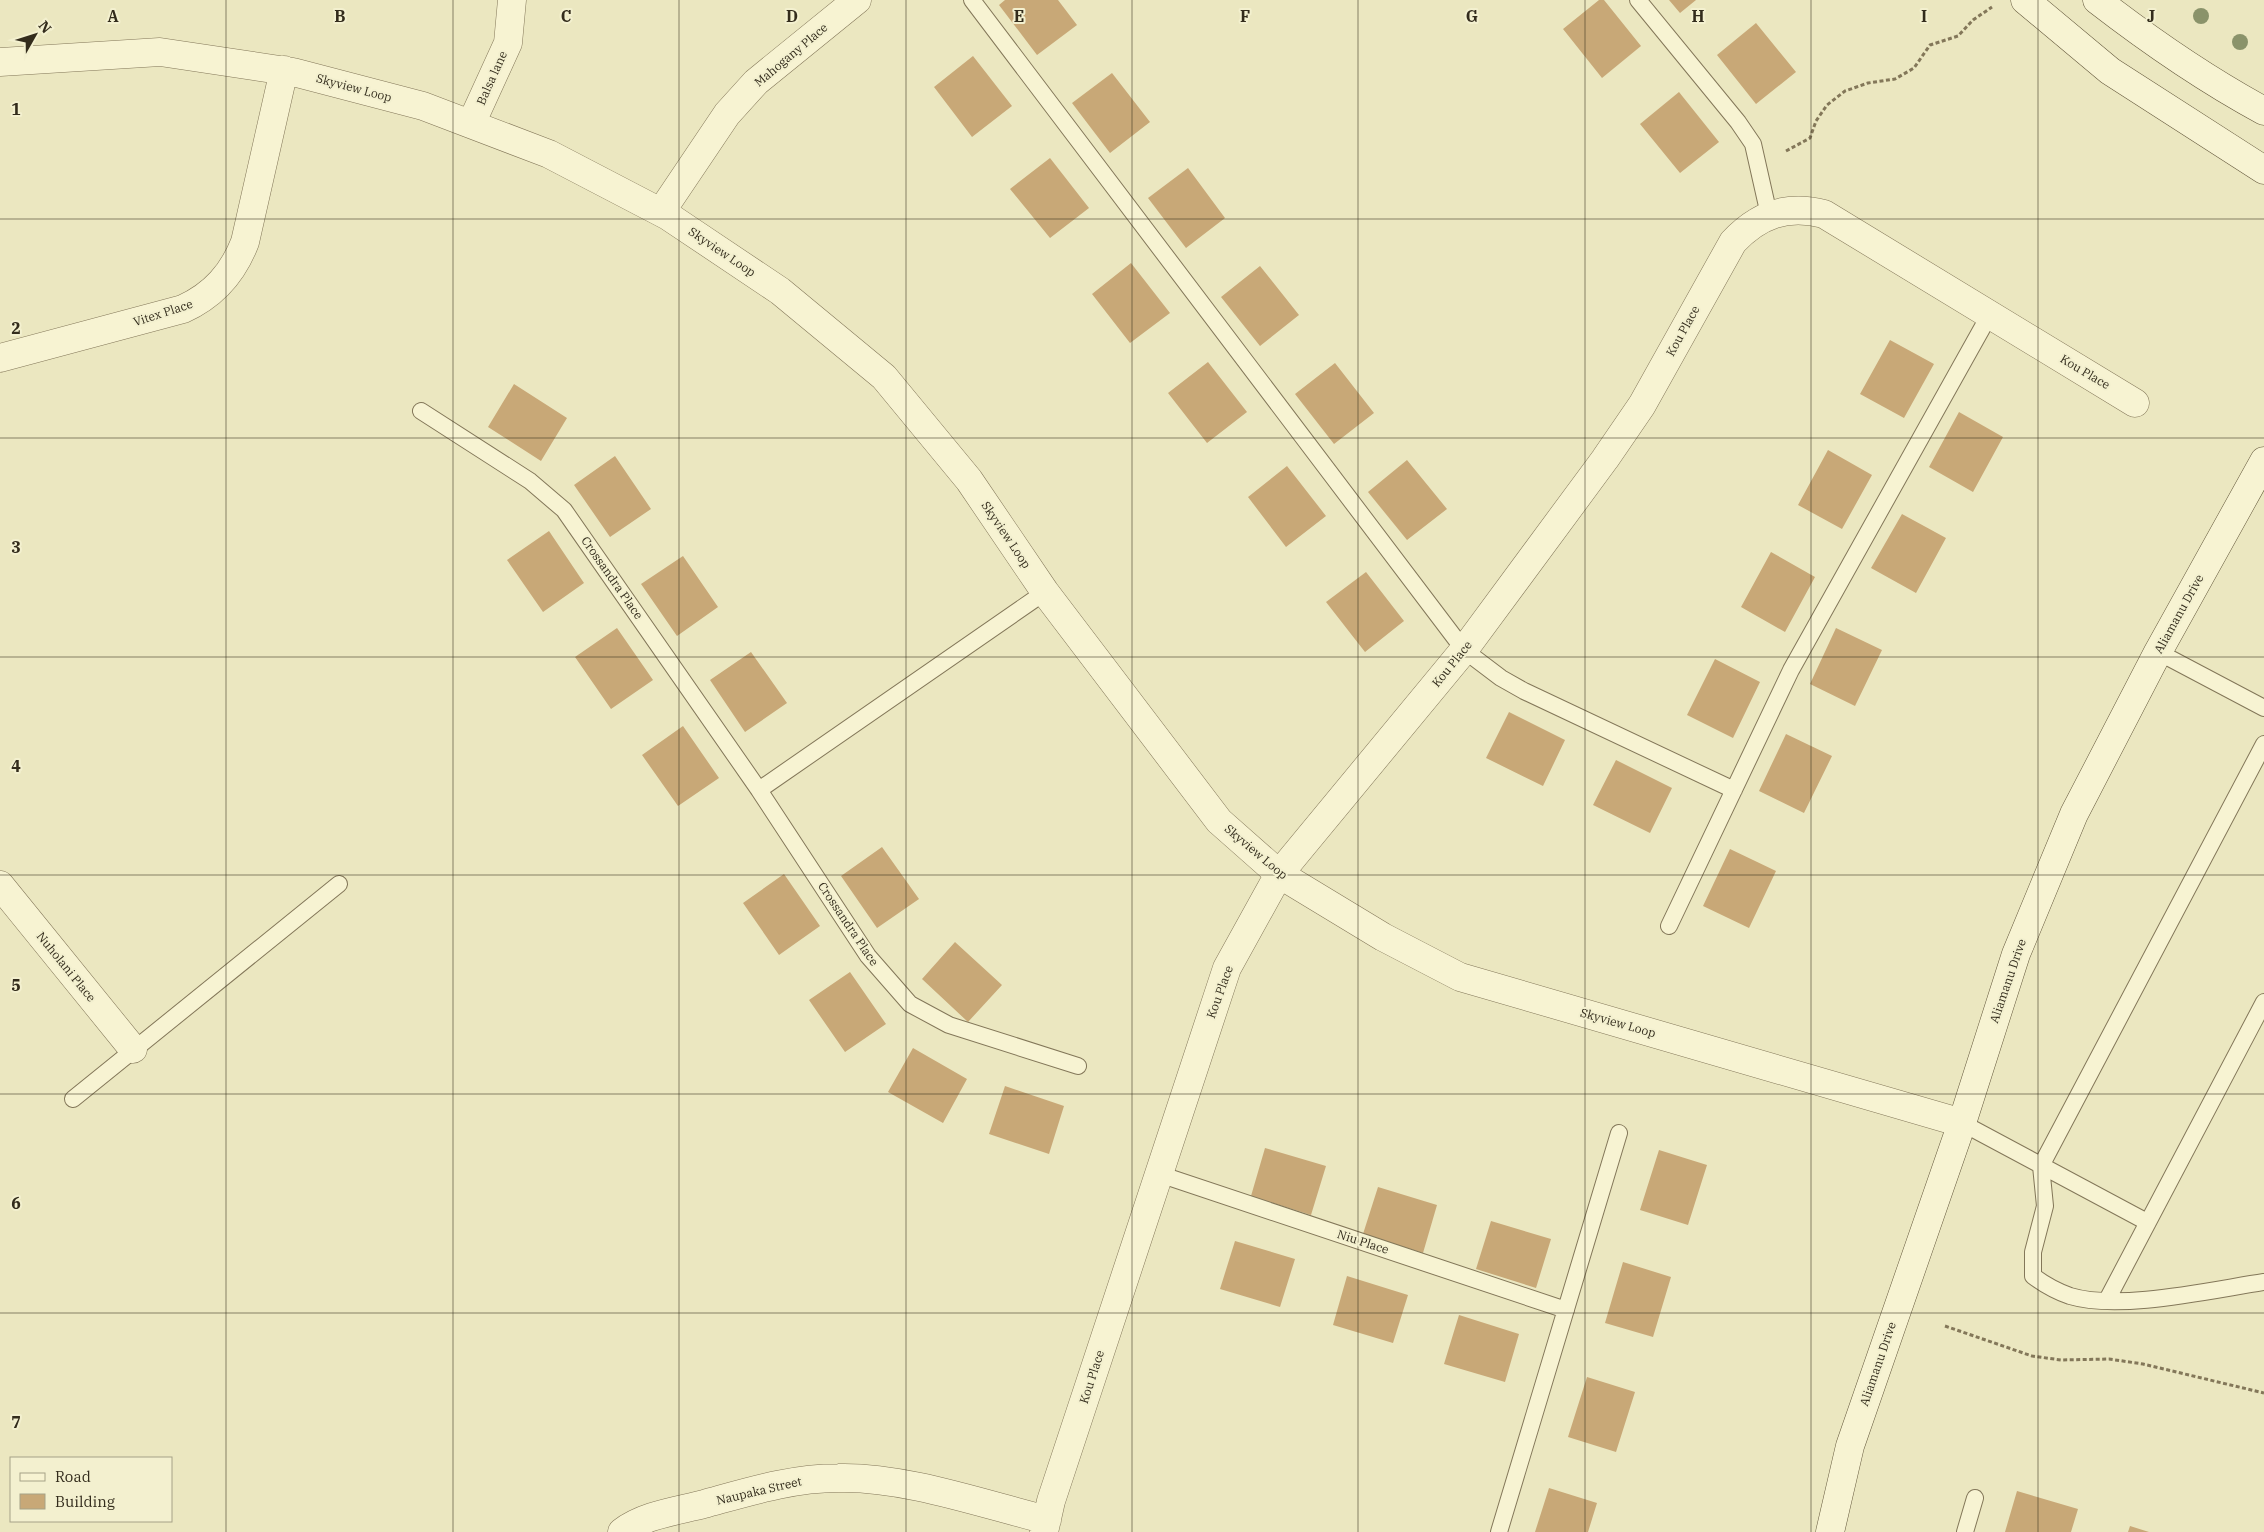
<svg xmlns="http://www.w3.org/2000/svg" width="2264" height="1532" font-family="'IBM Plex Serif',serif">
<rect width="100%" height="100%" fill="#ebe7c0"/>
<path fill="#c8a877" d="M1005,0H1058L1077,25L1037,55L999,5Z
M1599,0H1604L1641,46L1602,78L1563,29Z
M1669,0H1696L1680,13Z
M1756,23L1796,72L1756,104L1717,55Z
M973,56L1012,106L972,137L934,87Z
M1112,73L1150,122L1110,153L1072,103Z
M1679,92L1719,142L1680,173L1640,124Z
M1050,158L1089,208L1050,238L1010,189Z
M1188,168L1225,218L1186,248L1148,198Z
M1131,263L1170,313L1130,343L1092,294Z
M1260,266L1299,315L1260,346L1221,297Z
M1890,340L1934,364L1904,418L1860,394Z
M1208,362L1247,412L1207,443L1168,393Z
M1335,363L1374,413L1334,444L1295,394Z
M514,384L567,418L541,461L488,427Z
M1959,412L2003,437L1973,492L1929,467Z
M1828,450L1872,475L1842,529L1798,505Z
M615,456L651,509L610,537L574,485Z
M1407,460L1447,509L1407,540L1368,492Z
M1287,466L1326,516L1286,547L1248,497Z
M1902,514L1946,538L1916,593L1871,568Z
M549,531L584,583L543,612L507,560Z
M1771,552L1815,577L1785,632L1741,607Z
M683,556L718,607L677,636L641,584Z
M1366,572L1404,621L1365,652L1326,602Z
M617,628L653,680L611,709L575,657Z
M1836,628L1882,650L1855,706L1810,684Z
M751,652L787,703L745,732L710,680Z
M1715,659L1760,682L1733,738L1687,715Z
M1509,712L1565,740L1543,786L1486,758Z
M683,726L719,778L678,806L642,755Z
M1786,734L1832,756L1804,813L1759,791Z
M1616,760L1672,788L1650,833L1593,805Z
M882,847L919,899L877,928L841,876Z
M1730,849L1776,871L1749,928L1703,906Z
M784,874L820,926L779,955L743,903Z
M955,942L1002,985L968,1022L922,979Z
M850,972L886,1024L845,1052L809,1000Z
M913,1048L967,1079L943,1123L888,1092Z
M1005,1086L1064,1106L1049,1154L989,1134Z
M1265,1148L1326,1166L1311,1215L1251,1196Z
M1659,1150L1707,1165L1688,1225L1640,1210Z
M1378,1187L1437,1205L1423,1253L1363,1234Z
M1491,1221L1551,1239L1536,1288L1476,1269Z
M1235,1241L1295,1259L1280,1307L1220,1289Z
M1623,1262L1671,1277L1653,1337L1605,1323Z
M1347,1276L1408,1295L1393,1343L1333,1325Z
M1459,1315L1519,1334L1505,1382L1444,1364Z
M1587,1377L1635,1392L1616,1452L1568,1437Z
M1549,1488L1597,1503L1588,1532H1535Z
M2017,1491L2078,1509L2071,1532H2005Z
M2130,1526L2149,1532H2128Z"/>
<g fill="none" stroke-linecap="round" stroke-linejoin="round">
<g stroke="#837759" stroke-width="18">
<path id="lane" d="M972,0L1464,650L1501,678L1524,691L1734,790
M1638,0L1738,122L1753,144L1769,215
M421,411L530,481L564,510L759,790L1045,592
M2158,652L2264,708
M2264,744L2041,1166L2045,1206L2033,1252V1276C2045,1285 2056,1291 2070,1296C2120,1311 2211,1290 2264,1282
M759,790L868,956L910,1004L949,1025L1078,1066
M1669,926L1791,670L1990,314
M73,1099L339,884
M1962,1123L2147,1222
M1159,1174L1566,1310
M2107,1300L2264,1002
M1499,1532L1619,1133
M1965,1532L1975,1498"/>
</g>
<g stroke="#837759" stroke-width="29">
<path id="street" d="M0,62L160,52L293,72L423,106L549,154L668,216L780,291L884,377L969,480L1045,592L1219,821L1279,874L1383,937L1460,977L1962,1123
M471,124L508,43L512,0
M661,212L727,114L756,82L857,0
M0,358L183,309C214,295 233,273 245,242L284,70
M0,885L133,1049
M622,1532C644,1515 677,1511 704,1504C748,1492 792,1478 838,1478C903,1476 983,1504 1047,1520
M1044,1532L1051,1501L1227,968L1279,874L1464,650L1605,459L1642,405L1733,242C1758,215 1787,204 1824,214L2135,403"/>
</g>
<g stroke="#64583c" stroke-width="29">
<path id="secondary" d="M2025,0L2110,71L2264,170
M2097,0C2150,41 2205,79 2264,111
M1830,1532L1850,1446L1962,1123L2016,954L2074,814L2158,652L2264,461"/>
</g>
<path stroke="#837759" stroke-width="3" stroke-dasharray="4 2.5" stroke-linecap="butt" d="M1786,151L1810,138L1816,121L1827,105L1845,91L1868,83L1895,79L1914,68L1930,45L1958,36L1973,20L1992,7
M1945,1326L2032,1356L2061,1360L2109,1359L2143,1364L2264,1393"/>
<use href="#lane" stroke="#f7f3d2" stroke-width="16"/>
<use href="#street" stroke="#f7f3d2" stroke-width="28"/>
<use href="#secondary" stroke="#f7f3d2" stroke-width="28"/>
</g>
<g fill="#8a936a">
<circle cx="2201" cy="16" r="8"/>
<circle cx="2240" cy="42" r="8"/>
</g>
<path fill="none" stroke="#332c1c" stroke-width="1" stroke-opacity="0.55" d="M226,0V1532M453,0V1532M679,0V1532M906,0V1532M1132,0V1532M1358,0V1532M1585,0V1532M1811,0V1532M2038,0V1532M0,219H2264M0,438H2264M0,657H2264M0,875H2264M0,1094H2264M0,1313H2264"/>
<g text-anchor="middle" stroke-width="4" stroke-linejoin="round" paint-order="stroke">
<g font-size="12" fill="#332c1c" stroke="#f3f0cf">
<text transform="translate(791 55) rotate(-40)" y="4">Mahogany Place</text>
<text transform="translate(492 78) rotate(-66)" y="4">Balsa lane</text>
<text transform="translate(354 88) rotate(15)" y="4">Skyview Loop</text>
<text transform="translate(722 252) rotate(34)" y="4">Skyview Loop</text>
<text transform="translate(163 313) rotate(-18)" y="4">Vitex Place</text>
<text transform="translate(1683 331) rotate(-61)" y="4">Kou Place</text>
<text transform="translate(2085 372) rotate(31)" y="4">Kou Place</text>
<text transform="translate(1006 535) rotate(56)" y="4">Skyview Loop</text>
<text transform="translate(612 578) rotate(55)" y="4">Crossandra Place</text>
<text transform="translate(2179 614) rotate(-61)" y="4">Aliamanu Drive</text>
<text transform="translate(1452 664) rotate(-51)" y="4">Kou Place</text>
<text transform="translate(1256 852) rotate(40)" y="4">Skyview Loop</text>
<text transform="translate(848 924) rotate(56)" y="4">Crossandra Place</text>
<text transform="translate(66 967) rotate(51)" y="4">Nuholani Place</text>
<text transform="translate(2008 981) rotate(-71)" y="4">Aliamanu Drive</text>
<text transform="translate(1220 992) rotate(-70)" y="4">Kou Place</text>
<text transform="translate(1618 1023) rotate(16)" y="4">Skyview Loop</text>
<text transform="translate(1363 1242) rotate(18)" y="4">Niu Place</text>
<text transform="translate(1878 1364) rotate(-71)" y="4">Aliamanu Drive</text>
<text transform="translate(1092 1377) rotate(-72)" y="4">Kou Place</text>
<text transform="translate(759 1491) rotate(-13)" y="4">Naupaka Street</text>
</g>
</g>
<g font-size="16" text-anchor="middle" font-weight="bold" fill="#332c1c" stroke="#f3f0cf" stroke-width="4" stroke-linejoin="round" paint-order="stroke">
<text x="113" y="22">A</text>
<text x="340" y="22">B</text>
<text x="566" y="22">C</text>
<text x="792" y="22">D</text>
<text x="1019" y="22">E</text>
<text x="1245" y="22">F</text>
<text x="1472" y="22">G</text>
<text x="1698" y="22">H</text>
<text x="1924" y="22">I</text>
<text x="2151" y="22">J</text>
<text x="16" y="115">1</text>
<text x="16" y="334">2</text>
<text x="16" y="553">3</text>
<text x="16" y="772">4</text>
<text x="16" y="991">5</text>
<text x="16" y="1209">6</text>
<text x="16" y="1428">7</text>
</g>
<rect x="10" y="1457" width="162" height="65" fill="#f3f0cf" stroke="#a6a287"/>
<rect x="20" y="1473" width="25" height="8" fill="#f7f3d2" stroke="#a6a287"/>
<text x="55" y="1482" font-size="15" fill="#332c1c">Road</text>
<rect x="20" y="1494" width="25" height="15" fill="#c8a877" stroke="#a6a287"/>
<text x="55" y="1507" font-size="15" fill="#332c1c">Building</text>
<g transform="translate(35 35) rotate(51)" stroke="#f3f0cf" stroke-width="4" paint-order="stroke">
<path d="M0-4L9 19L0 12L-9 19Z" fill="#332c1c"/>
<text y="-8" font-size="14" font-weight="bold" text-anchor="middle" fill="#332c1c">N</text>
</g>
</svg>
